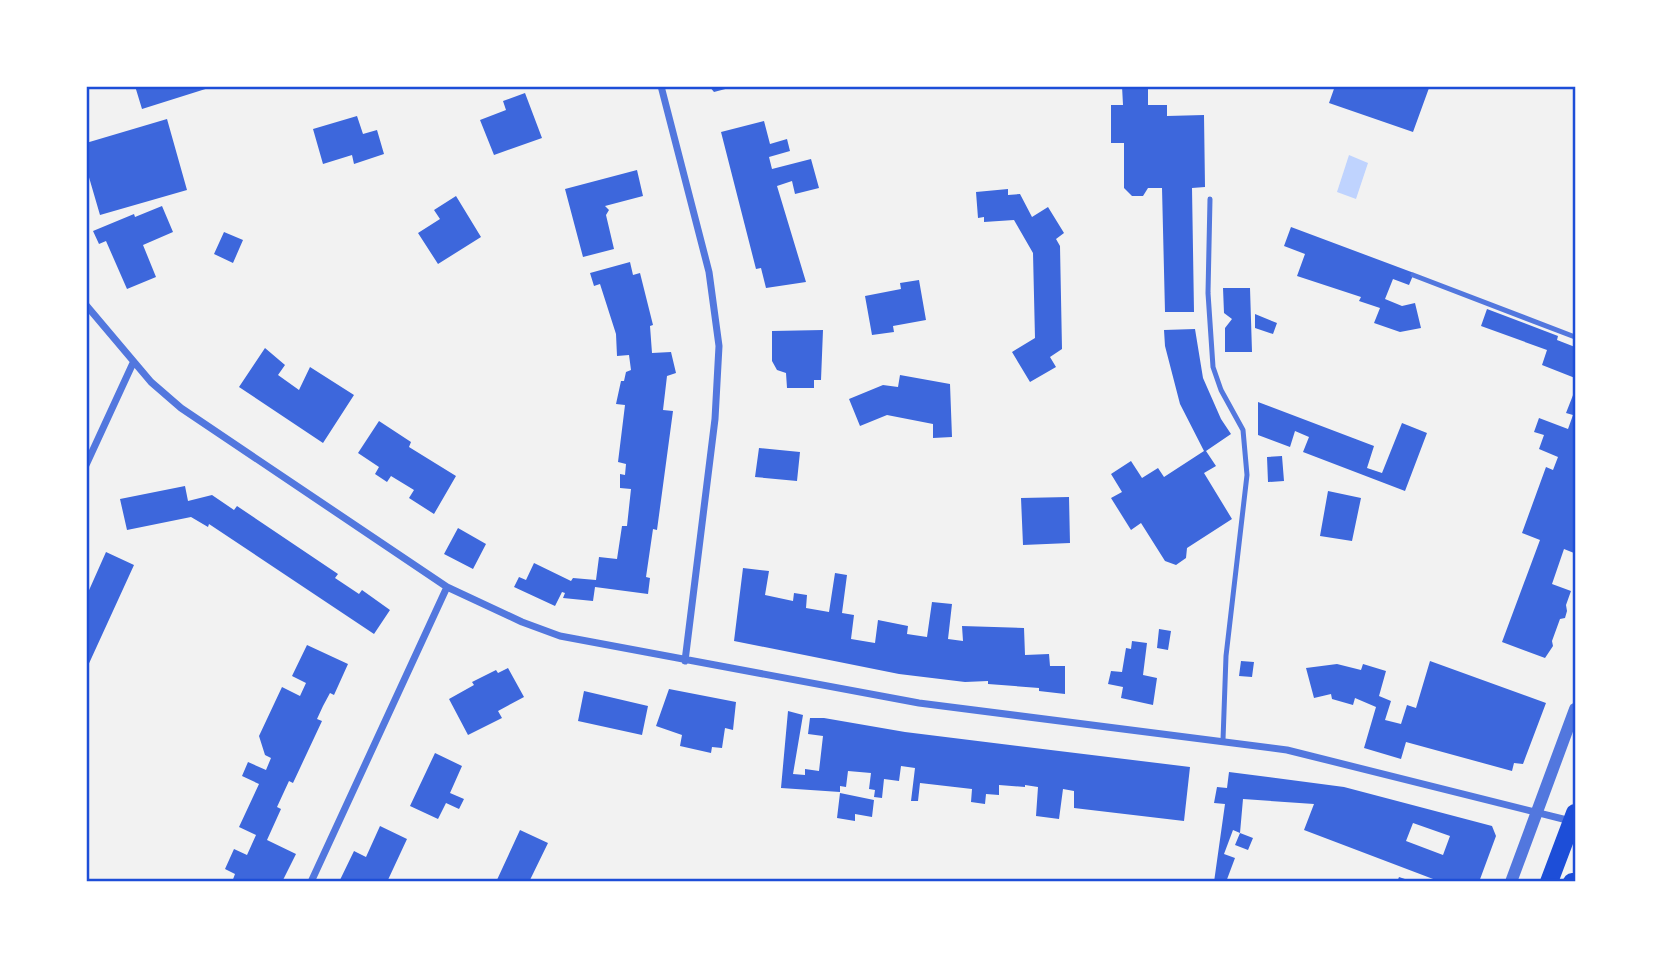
<svg xmlns="http://www.w3.org/2000/svg" width="1661" height="968" font-family="Helvetica,sans-serif">
<rect width="100%" height="100%" fill="#f2f2f2"/>
<path fill="#bfd3fe" d="M1349,155L1368,163L1356,199L1337,192Z"/>
<path fill="#3d67dc" fill-rule="evenodd" d="M135,86H215L142,109Z
M709,86H733V87L714,92Z
M1122,86H1148V105H1167V116L1204,115L1205,187L1192,188L1194,312H1165L1162,188H1148L1143,196H1132L1124,188V143H1111V105H1123Z
M1335,86H1423L1429,88L1413,132L1329,103Z
M525,93L542,138L494,155L480,120L506,110L503,101Z
M357,116L363,134L377,130L384,154L354,164L352,155L323,164L313,129Z
M167,119L187,190L100,215L86,167V143Z
M764,121L770,144L787,139L790,151L769,157L772,169L811,159L819,188L795,194L792,181L777,186L806,282L766,288L761,268L756,269L721,132Z
M637,170L643,196L605,206L609,210L606,215L614,249L583,257L565,189Z
M1008,189V195L1020,194L1032,217L1048,207L1064,233L1056,239L1060,246L1062,349L1050,357L1056,367L1030,382L1012,352L1035,338L1033,253L1014,220L984,222V217L978,218L976,192Z
M456,196L481,237L438,264L418,233L440,219L434,210Z
M162,206L173,232L143,245L156,277L127,289L106,241L99,244L93,231L134,214L135,217Z
M1291,227L1414,273L1409,285L1393,279L1385,299L1402,306L1415,303L1421,328L1400,332L1374,323L1380,308L1359,301L1361,297L1297,276L1305,254L1284,246Z
M224,232L243,240L233,263L214,254Z
M630,262L633,275L640,273L653,325L650,326L652,353L671,352L676,373L667,376L663,410L673,411L657,530L653,529L646,577L650,578L648,594L595,587L593,601L563,598L565,593L562,592L555,606L514,587L519,577L526,580L534,563L571,581L573,578L596,580L599,557L617,559L622,526H627L631,489L620,488V474L625,475L626,464L618,462L625,405L616,404L621,381H624L626,372L631,370L629,355L617,356L616,334L600,284L594,286L590,273Z
M919,280L926,320L893,326L894,332L872,335L865,296L901,289L900,283Z
M1223,288H1250L1252,352H1225V328L1232,319L1224,313Z
M1487,309L1558,336L1557,340L1575,347V378L1542,365L1547,350L1481,326Z
M1255,314L1277,323L1273,334L1255,328Z
M1195,329L1203,378L1221,419L1231,434L1206,451L1216,466L1204,473L1232,519L1187,548L1186,558L1176,565L1165,561L1141,523L1131,530L1111,498L1122,492L1111,474L1131,461L1142,478L1158,468L1164,477L1204,451L1180,404L1165,346L1164,330Z
M823,330L821,380H814V388H787L786,373L777,370L772,361V331Z
M265,348L285,365L278,375L299,390L310,367L354,395L323,443L239,387Z
M900,375L950,384L952,437L933,438V424L887,415L860,426L849,399L883,385L898,387Z
M1575,390V550L1574,553L1564,549L1552,584L1571,591L1566,605L1567,611L1565,618L1560,619L1552,641L1553,646L1545,658L1502,642L1540,540L1522,533L1546,467L1553,470L1558,457L1539,449L1544,435L1534,432L1539,418L1568,429L1573,415L1566,413Z
M1258,402L1374,446L1367,468L1382,473L1402,423L1427,433L1405,491L1303,452L1309,437L1295,431L1290,447L1258,435Z
M379,421L411,442L409,447L456,476L434,514L409,498L414,490L391,476L387,482L375,474L379,467L358,453Z
M759,448L800,452L797,481L755,477Z
M1282,456L1284,481L1268,482L1267,457Z
M185,486L188,501L212,495L234,510L237,506L338,574L335,578L359,594L362,590L390,610L374,634L209,524L208,527L191,517L127,530L120,499Z
M1328,491L1361,498L1352,541L1320,536Z
M1069,497L1070,543L1023,545L1021,498Z
M458,528L486,544L473,569L444,554Z
M106,552L134,565L86,670V597Z
M743,568L769,571L765,595L793,601L794,593L807,595L806,608L829,612L835,573L847,575L842,613L854,615L851,639L875,643L878,620L908,626L907,634L927,637L932,602L952,604L948,639L963,641L962,626L1024,628L1025,655L1049,654L1050,666H1065V694L1039,691V688L988,684V681L965,682L899,674L734,641Z
M1159,629L1171,631L1168,650L1157,648Z
M1132,641L1147,643L1143,675L1157,678L1153,705L1121,698L1123,687L1108,684L1111,671L1122,672L1126,648L1131,649Z
M307,645L348,664L334,695L330,693L323,706L317,719L322,721L293,783L289,781L277,807L281,809L267,840L296,854L282,882H232L235,874L225,869L234,849L247,855L256,835L239,827L259,784L242,776L248,762L266,770L271,758L265,755L259,736L282,687L300,696L306,683L292,676Z
M1241,661L1254,662L1252,677L1239,676Z
M1430,661L1546,703L1523,764L1514,763L1512,771L1406,742L1401,759L1364,748L1376,707L1355,698L1353,705L1332,699L1331,694L1314,698L1306,668L1337,664L1361,670L1363,664L1386,671L1379,696L1391,701L1385,720L1401,724L1407,705L1416,708Z
M508,668L524,697L498,711L502,718L468,735L449,699L474,685L472,682L496,670L498,673Z
M669,689L736,702L733,730L725,728L722,748L712,747L711,753L680,746L682,735L656,726Z
M584,691L648,706L642,735L578,721Z
M788,711L803,715L793,774L805,775V769L819,771L823,736L808,734L810,718H824L905,732L1190,767L1184,821L1074,808V791L1063,789L1059,819L1036,816L1038,787L1025,785V787L999,785V795L986,794L985,804L971,802L972,789L920,783L918,801H911L915,768L901,766L899,781L884,779L882,798L874,797L875,790L869,789L871,773L848,771L846,787L840,786V792L781,788Z
M435,753L462,766L450,793L464,799L459,809L446,803L438,819L410,806Z
M1229,772L1344,787L1492,826L1496,836L1479,882H1441L1304,830L1314,804L1243,799L1240,833L1253,838L1248,850L1235,845L1240,833L1233,830L1224,854L1235,858L1226,882H1214L1225,804L1214,803L1217,787L1227,788ZM1413,823L1450,836L1443,855L1406,841Z
M840,793L874,800L872,817L855,814V821L837,818Z
M380,826L407,839L387,882H339L354,851L366,857Z
M520,830L548,843L529,882H496Z
M1399,877L1414,882H1397Z"/>
<g fill="none" stroke-linecap="round" stroke-linejoin="round">
<path stroke="#5277de" stroke-width="5" d="M1210,199L1208,293L1213,367L1221,390L1243,430L1247,475L1226,656L1223,740
M1413,275L1575,337"/>
<path stroke="#5277de" stroke-width="7" d="M661,86L709,272L719,346L715,419L685,661
M86,305L151,382L181,408L447,587L522,622L560,636L919,703L1287,750L1571,821
M86,465L133,363
M311,882L447,587"/>
<path stroke="#5277de" stroke-width="12" d="M1511,882L1575,709"/>
<path stroke="#1d4ed8" stroke-width="18" d="M1549,882L1575,813
M1572,882H1573"/>
</g>
<rect width="1661" height="968" fill="none" stroke="#ffffff" stroke-width="175"/>
<rect x="88" y="88" width="1486" height="792" fill="none" stroke="#1d4ed8" stroke-width="2.5"/>
</svg>
